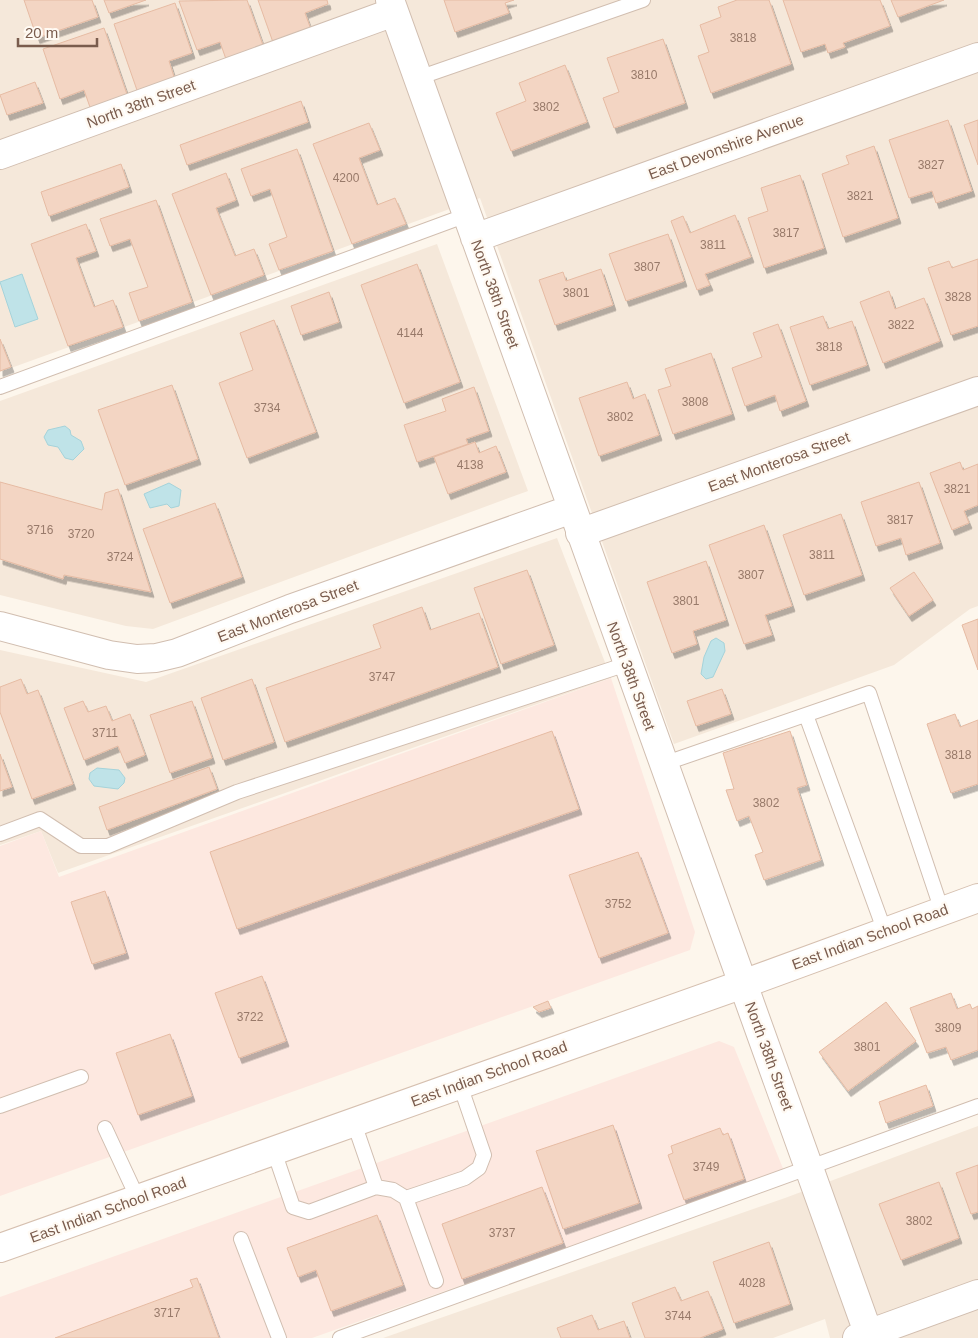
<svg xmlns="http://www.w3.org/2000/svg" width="978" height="1338" font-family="Helvetica,sans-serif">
<defs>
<filter id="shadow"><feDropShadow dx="3" dy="5.5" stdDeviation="0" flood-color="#0004"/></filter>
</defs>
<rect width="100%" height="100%" fill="#fdf6ec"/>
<path fill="#f5e8da" d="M0,0H978V606L970,609L894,665L674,744L480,198L0,372Z
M437,244L528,491L153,629L126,626L0,595V401Z
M557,538L611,678L58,873L41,831L0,845V650L146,682Z
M978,1126V1338H830L825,1319L773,1338H383L785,1198Z"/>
<path fill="#fde8e0" d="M611,678L695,932L690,950L0,1196V846L41,831L59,877Z
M719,1041L734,1047L784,1171L312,1338H0V1297Z"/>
<path fill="#bfe3e8" stroke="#a5d3da" d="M22,274L38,319L15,327L0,282Z
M65,426L70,430L71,435L81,441L84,449L73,460L65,458L58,447L48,445L44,437L48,430Z
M169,483L181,490L179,506L171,508L167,504L150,508L144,494Z
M716,638L724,643L725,651L713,677L706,679L701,674L704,657L711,641Z
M97,768L119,770L125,778L124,783L118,789L94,786L89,779L90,773Z"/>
<path fill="#f3d5c3" stroke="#e6bba3" filter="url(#shadow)" d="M24,0H92L98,17L37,38Z
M104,0H146L109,13Z
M247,0L265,51L228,65L220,42L197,50L179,1Z
M258,0H327L328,4L305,13L313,35L275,48Z
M444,0H514L505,3L509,13L455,32Z
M737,0H769L791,64L711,93L698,56L709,52L700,25L721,17L718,7Z
M783,0H880L890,26L843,43L845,47L828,53L825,44L801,52Z
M891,0H944L898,17Z
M175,3L192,53L169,61L176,83L139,96L114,24Z
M104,28L129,100L92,113L84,90L60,99L43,49Z
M663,39L685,103L614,128L603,98L619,92L607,58Z
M565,65L587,122L511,151L496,113L526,101L519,83Z
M35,82L43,103L7,115L0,95Z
M301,101L308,122L187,165L180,145Z
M948,120L972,191L936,203L932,191L909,198L889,140Z
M978,120V165L964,125Z
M369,123L380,150L359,158L377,205L395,198L406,224L352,244L313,144Z
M874,146L898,218L843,237L822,174L849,164L846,156Z
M297,149L333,251L279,270L269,244L287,237L270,189L251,196L241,169Z
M121,164L129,187L49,216L41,192Z
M226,173L236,200L216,208L235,256L254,249L264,275L211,295L172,194Z
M800,175L824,248L764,268L748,218L768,211L761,188Z
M156,200L192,302L139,321L129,293L148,287L130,239L110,246L100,219Z
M735,215L751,257L705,274L710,285L697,290L671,221L683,216L690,233Z
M86,224L96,251L76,258L94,307L113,300L123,327L68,346L31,244Z
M668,234L684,281L626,301L609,254Z
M978,259V326L951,335L928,268L949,261L952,268Z
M417,264L460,382L404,403L361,285Z
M601,269L613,305L555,325L539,280L563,272L566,281Z
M889,291L895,309L924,298L940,341L883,363L860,302Z
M329,292L339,322L301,335L291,306Z
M823,316L828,329L852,321L867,365L810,385L790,327Z
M274,320L316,432L247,458L219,383L253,370L240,333Z
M778,324L806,401L780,411L775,395L745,406L732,368L762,357L753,333Z
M0,339L11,367L0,371Z
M711,353L732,414L673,434L658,390L671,386L665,369Z
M627,382L633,399L645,394L659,435L599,456L579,398Z
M172,385L198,459L125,485L98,410Z
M474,387L489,431L466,439L468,444L417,462L404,425L446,411L442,399Z
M475,442L479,453L496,446L506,472L448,494L434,457Z
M960,462L963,470L978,464V505L964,511L969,523L952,530L930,473Z
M0,482L102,510L105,493L118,489L151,592L64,575L63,579L0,559Z
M919,482L940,543L906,555L901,538L876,546L861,502Z
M215,503L242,577L170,603L143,529Z
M841,514L862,575L804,595L783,535Z
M764,525L792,606L765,615L772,635L744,644L709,545Z
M706,561L726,620L693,631L697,644L672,653L647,582Z
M527,570L554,645L501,664L474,588Z
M914,572L933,600L909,616L890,588Z
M422,607L430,630L479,613L498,667L285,742L266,688L381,648L373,625Z
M978,619V670L962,625Z
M21,679L27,694L38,690L73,784L32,799L0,712V687Z
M252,679L274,742L223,760L201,698Z
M722,689L731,714L696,726L687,701Z
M83,701L88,712L106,706L112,721L130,714L145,755L125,763L118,746L84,760L64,708Z
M192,701L212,758L170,773L150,715Z
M955,714L960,727L978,720V784L951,793L927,724Z
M552,731L579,809L237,929L210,852Z
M790,731L807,785L797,788L821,860L764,880L755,855L763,852L749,816L737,821L726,790L734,789L723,753Z
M0,754L12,787L0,791Z
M209,767L217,789L107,830L99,807Z
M638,852L668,933L599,958L569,875Z
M105,891L126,953L92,964L71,902Z
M262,976L286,1041L239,1058L215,993Z
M951,993L957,1009L970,1004L972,1009L978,1006V1050L951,1060L946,1047L927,1053L910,1008Z
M548,1001L551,1008L539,1012L533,1007Z
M886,1002L916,1041L848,1091L819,1052Z
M170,1034L192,1096L138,1115L116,1053Z
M926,1085L933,1106L886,1123L879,1102Z
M613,1125L639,1203L563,1229L536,1151Z
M720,1128L723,1135L728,1133L744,1179L684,1200L668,1155L673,1153L671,1146Z
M978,1165V1212L971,1214L956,1173Z
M939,1182L959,1238L901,1260L879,1204Z
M542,1187L563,1243L462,1279L442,1224Z
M377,1215L403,1285L331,1311L316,1270L298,1277L287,1248Z
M769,1242L790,1304L734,1323L713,1262Z
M197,1278L219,1338H55L193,1287L190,1280Z
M675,1287L681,1301L708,1291L723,1329L700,1338H645L632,1303Z
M592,1315L598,1330L624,1321L630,1338H561L557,1328Z"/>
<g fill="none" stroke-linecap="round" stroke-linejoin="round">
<g stroke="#d1beb0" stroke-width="16">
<path id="service" d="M418,78L643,0
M0,387L467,215
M806,715L885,932
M663,764L869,693L942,911
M0,834L40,819L81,846H108L237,792L627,664
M0,1106L81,1077
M354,1123L376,1187L393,1190L406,1198L436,1281
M105,1128L138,1199
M274,1151L293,1207L309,1212L376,1187
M406,1198L465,1178L479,1168L484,1155L460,1085
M241,1239L279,1338
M340,1338L978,1106"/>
</g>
<g stroke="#d1beb0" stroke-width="30">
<path id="minor" d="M390,0L870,1338
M0,155L394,12
M475,238L978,57
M580,533L978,391
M0,626L109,655L137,659L156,658L177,653L290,609L572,509
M857,1338L978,1294"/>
</g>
<g stroke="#d6c0b0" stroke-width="30">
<path id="secondary" d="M0,1248L743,984L978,898"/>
</g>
<use href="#service" stroke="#fff" stroke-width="14"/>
<use href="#minor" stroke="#fff" stroke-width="28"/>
<use href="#secondary" stroke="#fff" stroke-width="28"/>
</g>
<g text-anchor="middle" stroke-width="4.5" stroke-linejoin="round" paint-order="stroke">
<g font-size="12" fill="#987a6a">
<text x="743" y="42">3818</text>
<text x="644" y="79">3810</text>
<text x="546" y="111">3802</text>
<text x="931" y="169">3827</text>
<text x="346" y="182">4200</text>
<text x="860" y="200">3821</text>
<text x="786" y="237">3817</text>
<text x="713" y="249">3811</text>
<text x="647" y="271">3807</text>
<text x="576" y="297">3801</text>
<text x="958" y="301">3828</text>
<text x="901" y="329">3822</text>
<text x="410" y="337">4144</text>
<text x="829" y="351">3818</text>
<text x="695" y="406">3808</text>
<text x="267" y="412">3734</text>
<text x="620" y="421">3802</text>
<text x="470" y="469">4138</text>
<text x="957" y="493">3821</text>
<text x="900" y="524">3817</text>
<text x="40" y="534">3716</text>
<text x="81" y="538">3720</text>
<text x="822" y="559">3811</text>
<text x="120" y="561">3724</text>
<text x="751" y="579">3807</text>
<text x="686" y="605">3801</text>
<text x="382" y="681">3747</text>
<text x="105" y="737">3711</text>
<text x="958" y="759">3818</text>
<text x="766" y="807">3802</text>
<text x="618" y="908">3752</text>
<text x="250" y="1021">3722</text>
<text x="948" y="1032">3809</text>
<text x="867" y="1051">3801</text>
<text x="706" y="1171">3749</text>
<text x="919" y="1225">3802</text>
<text x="502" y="1237">3737</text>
<text x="752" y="1287">4028</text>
<text x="167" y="1317">3717</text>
<text x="678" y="1320">3744</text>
</g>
<g font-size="15" fill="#7a5c4d" stroke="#fffaf3">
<text transform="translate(141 104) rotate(-20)" y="5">North 38th Street</text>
<text transform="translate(726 147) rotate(-20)" y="5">East Devonshire Avenue</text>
<text transform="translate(495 294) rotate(70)" y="5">North 38th Street</text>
<text transform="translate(779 462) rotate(-20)" y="5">East Monterosa Street</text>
<text transform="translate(288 611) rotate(-21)" y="5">East Monterosa Street</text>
<text transform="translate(631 676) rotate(70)" y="5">North 38th Street</text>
<text transform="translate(870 937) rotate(-20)" y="5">East Indian School Road</text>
<text transform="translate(769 1056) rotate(70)" y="5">North 38th Street</text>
<text transform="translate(489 1074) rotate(-20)" y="5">East Indian School Road</text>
<text transform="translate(108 1210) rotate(-20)" y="5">East Indian School Road</text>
</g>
</g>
<path d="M18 38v8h79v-8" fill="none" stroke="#7a5c4d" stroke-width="2.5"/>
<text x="25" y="38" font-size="15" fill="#7a5c4d" stroke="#fffaf3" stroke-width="4" paint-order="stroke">20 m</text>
</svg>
